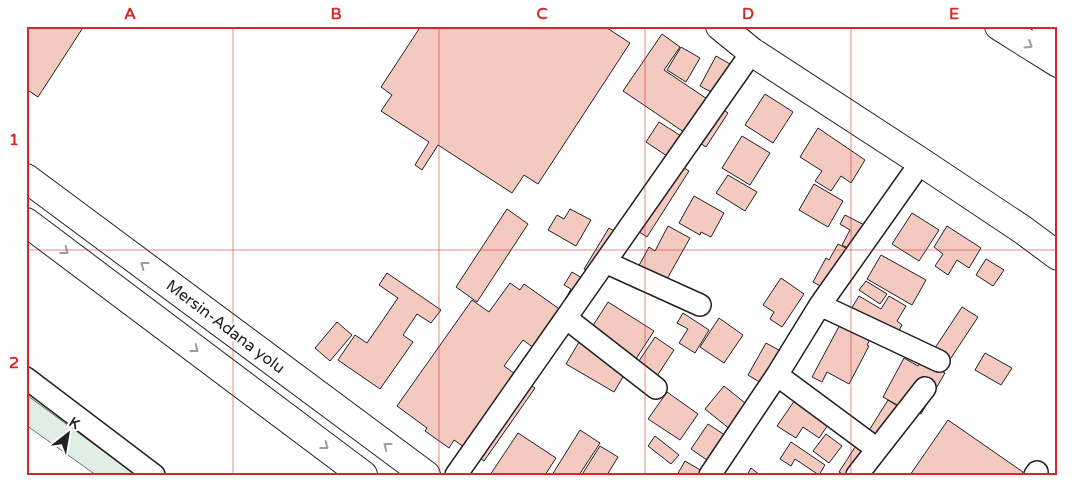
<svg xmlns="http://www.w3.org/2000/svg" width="1084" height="501" font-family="'Varela Round',sans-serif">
<rect width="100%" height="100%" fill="#fff"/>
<path fill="#e0efe3" stroke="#6f6f6f" d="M26,395L28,396L136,475H96L26,425Z"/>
<path fill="#f3c9c0" stroke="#222" d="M26,26H84L38,97L26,89Z
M421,26H604L630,43L538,184L524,175L512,193L438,145L422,170L415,165L429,142L381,111L392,95L381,87Z
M662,34L680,47L664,70L728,113L706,147L623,91Z
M681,47L700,58L686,82L667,70Z
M716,56L744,72L728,101L700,86Z
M765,94L793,112L773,143L745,125Z
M659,122L692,143L678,164L689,171L647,237L624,222L667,156L646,142Z
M818,128L865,160L851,183L841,176L831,191L815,181L822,171L800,157Z
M742,136L770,153L750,185L722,168Z
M728,175L757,192L745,211L716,193Z
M814,184L843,201L828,227L799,210Z
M694,196L724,213L711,237L701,232L700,235L679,223Z
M507,209L528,224L477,302L456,287Z
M570,209L591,220L576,246L548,230L557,215L564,219Z
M912,213L939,230L919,261L892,244Z
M845,215L872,229L859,254L842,245L850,230L840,224Z
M668,226L690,238L663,286L636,271L649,247L655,251Z
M947,226L981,248L969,268L957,260L948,275L935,266L943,254L934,247Z
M609,228L628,239L585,310L566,298L571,289L564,285L572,272L582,278L587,270L584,269Z
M838,244L859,255L837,295L813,282L826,258L829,260Z
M881,255L926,280L912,305L867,279Z
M986,259L1004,270L993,286L976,275Z
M387,273L441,310L431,323L417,314L403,335L413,342L380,389L338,360L355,335L367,343L398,298L379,285Z
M781,278L804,294L782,327L770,319L774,312L763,305Z
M866,281L887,294L880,304L859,290Z
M510,283L520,290L524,284L565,313L538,351L523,340L504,366L535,388L484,461L454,440L449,448L425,431L427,428L397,406L472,300L489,312Z
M859,296L881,309L889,296L906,306L897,321L902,325L894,340L848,314Z
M608,302L654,331L632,365L587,335Z
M962,307L978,317L947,364L931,354Z
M683,313L709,330L695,353L679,343L688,329L677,323Z
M719,318L743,335L724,363L700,347Z
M843,319L875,330L867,345L869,346L849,384L827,372L822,382L812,377Z
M337,322L352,335L330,361L315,348Z
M582,337L630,365L614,392L566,364Z
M655,337L674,350L655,379L635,367Z
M766,343L793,358L774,391L748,375Z
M985,353L1012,368L1001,385L975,370Z
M904,358L918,366L922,360L945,373L921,414L903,404L901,407L883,397Z
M724,386L750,407L731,430L705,409Z
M667,392L698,414L680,440L648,419Z
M795,400L830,422L819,438L803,427L796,438L777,426Z
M888,400L911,415L891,446L868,432Z
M948,420L1023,472L1021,475H910Z
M708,424L734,441L717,467L691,449Z
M580,430L600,443L579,475H552Z
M518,433L556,458L545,475H490Z
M826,434L842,446L829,463L813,451Z
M655,436L679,455L671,464L648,446Z
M791,442L825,465L819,475L795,459L791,466L780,459Z
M857,444L878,458L867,475H844L839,472Z
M600,446L618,457L607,475H586L583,473Z
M685,461L709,475H677Z
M751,468L760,475H747Z"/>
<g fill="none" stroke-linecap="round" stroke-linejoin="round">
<g stroke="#222" stroke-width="24">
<path id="minor" d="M605,262L700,305
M820,305L939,361
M566,318L656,388
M777,375L877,449
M26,378L154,475
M456,475L752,52
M710,475L777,375L820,305L921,162
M857,475L925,388
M1035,475L1037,472"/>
</g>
<g stroke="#222" stroke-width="30">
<path id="major" d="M720,26L752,52L921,162L1023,230L1058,256
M999,26L1058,63
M1046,26L1058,33"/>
</g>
<g stroke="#222" stroke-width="30">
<path id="highway" d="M26,178L426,475
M26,222L363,475"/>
</g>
<use href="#minor" stroke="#fff" stroke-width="21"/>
<use href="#major" stroke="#fff" stroke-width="28"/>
<use href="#highway" stroke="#fff" stroke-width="28"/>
</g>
<defs><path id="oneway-chevron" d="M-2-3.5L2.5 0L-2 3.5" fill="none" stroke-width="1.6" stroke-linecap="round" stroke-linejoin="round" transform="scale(1.25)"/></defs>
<g stroke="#9c9c9c">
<use href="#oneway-chevron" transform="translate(1029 45) rotate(32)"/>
<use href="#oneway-chevron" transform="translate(65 251) rotate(37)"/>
<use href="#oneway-chevron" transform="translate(144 265) rotate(-143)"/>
<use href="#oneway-chevron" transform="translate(195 349) rotate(37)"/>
<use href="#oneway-chevron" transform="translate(325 446) rotate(37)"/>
<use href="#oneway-chevron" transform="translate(387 446) rotate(-143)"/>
</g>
<path fill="none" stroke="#d62828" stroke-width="1" stroke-opacity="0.55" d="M233,26V475M439,26V475M645,26V475M851,26V475M26,250H1058"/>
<g text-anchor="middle" stroke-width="4" stroke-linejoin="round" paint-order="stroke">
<g font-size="16" fill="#222" stroke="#fff">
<text transform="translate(226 326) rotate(37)" y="6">Mersin-Adana yolu</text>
</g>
</g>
<rect width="1084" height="501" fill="none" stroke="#ffffff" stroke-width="55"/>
<g transform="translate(68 434) rotate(31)" stroke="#ffffff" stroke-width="4" paint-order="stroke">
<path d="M0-4L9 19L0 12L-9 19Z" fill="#222222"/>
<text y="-8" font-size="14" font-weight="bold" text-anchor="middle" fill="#222222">K</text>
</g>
<rect x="28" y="28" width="1028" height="446" fill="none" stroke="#d62828" stroke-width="2"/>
<g font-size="16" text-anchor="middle" font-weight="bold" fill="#d62828">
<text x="130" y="19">A</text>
<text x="336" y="19">B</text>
<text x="542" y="19">C</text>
<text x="748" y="19">D</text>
<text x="954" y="19">E</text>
<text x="14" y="145">1</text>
<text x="14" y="368">2</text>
</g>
</svg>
